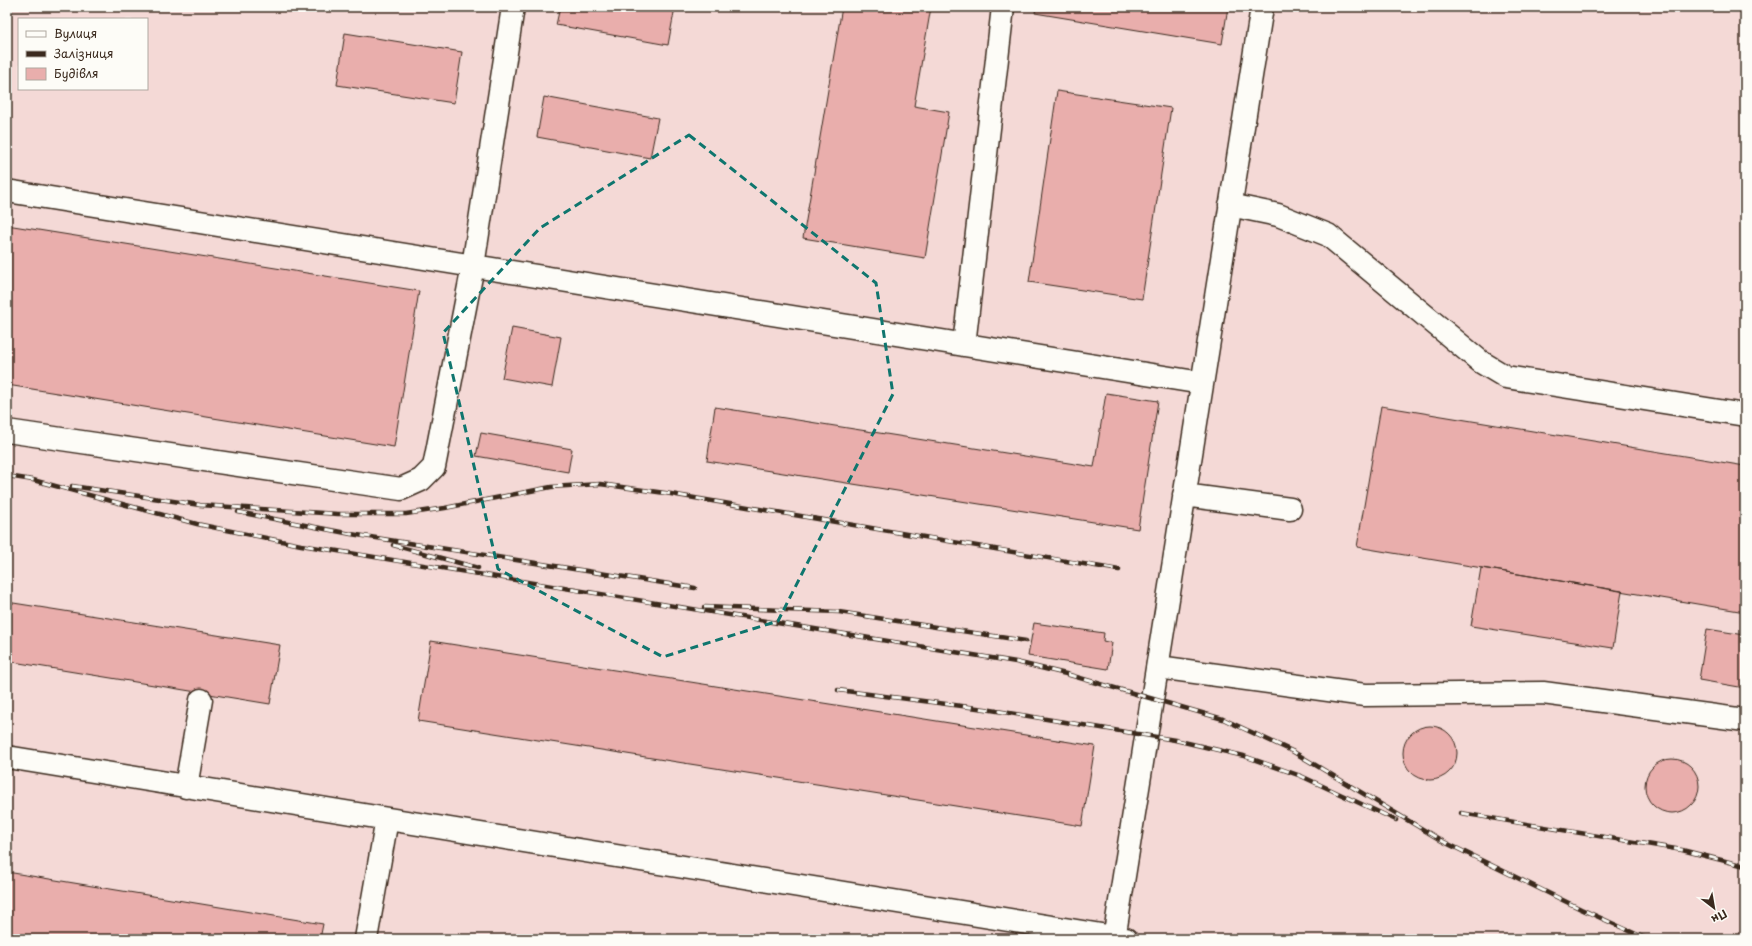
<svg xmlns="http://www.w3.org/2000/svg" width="1752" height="946" font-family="'Playpen Sans',sans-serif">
<rect width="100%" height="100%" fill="#f9ece8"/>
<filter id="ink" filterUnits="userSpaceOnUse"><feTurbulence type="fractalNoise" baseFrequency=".025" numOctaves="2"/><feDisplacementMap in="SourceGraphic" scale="8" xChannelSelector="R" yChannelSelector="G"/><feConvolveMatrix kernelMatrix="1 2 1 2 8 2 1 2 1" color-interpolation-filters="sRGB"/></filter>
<g filter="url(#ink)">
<path fill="#f4d9d6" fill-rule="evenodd" d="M7,7H1745V939H7ZM19,19H147V89H19Z"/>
<path fill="#e9aeac" stroke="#3b2a1e" d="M560,7H675L668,45L556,25Z
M842,7H931L914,106L949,112L925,258L803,238Z
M1036,7H1228L1222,44L1035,13Z
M345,33L462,52L454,103L337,85Z
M1057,91L1171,108L1142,299L1029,282Z
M544,97L658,118L650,158L537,137Z
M7,225L419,291L394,447L7,385Z
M512,328L561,337L552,387L502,378Z
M1106,393L1158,401L1138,529L707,461L715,407L1094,467Z
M1381,406L1745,466V612L1357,547Z
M481,433L572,449L568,472L476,456Z
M1481,568L1622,591L1613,648L1471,626Z
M7,602L280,645L270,704L7,661Z
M1034,623L1104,633L1103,641L1112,643L1108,669L1028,656Z
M1707,629L1745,635V688L1699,680Z
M431,641L1095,746L1082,826L418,721Z
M1403 753a27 27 0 1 1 54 0a27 27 0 1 1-54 0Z
M1645 786a27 27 0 1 1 54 0a27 27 0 1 1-54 0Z
M7,872L323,924L320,939H7Z"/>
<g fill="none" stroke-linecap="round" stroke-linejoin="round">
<g stroke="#3b2a1e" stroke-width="25">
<path id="minor" d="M7,191L1202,383
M1230,205L1278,215L1328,235L1481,362L1506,377L1745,415
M964,345L1003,7
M7,431L401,489L421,480L434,467L473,266L513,7
M1184,495L1290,509
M1158,667L1365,695L1543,693L1745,720
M7,757L1126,939
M186,787L201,700
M366,939L387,819
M1114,939L1262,7"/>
</g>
<use href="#minor" stroke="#fdfcf7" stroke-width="22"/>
<g stroke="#3b2a1e" stroke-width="4.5">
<path id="rail" d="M7,476L33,480L197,524L301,545L1016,662L1066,674L1223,719L1292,751L1444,842
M72,486L200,505L338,514H406L445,508L551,487L600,484L665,493L1119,570
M238,512L351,534L695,588
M393,545L478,568
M704,607L839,612L1026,641
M838,690L985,709L1175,740L1244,756L1301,776L1396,820
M1461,813L1682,850L1745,866
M1440,840L1581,909L1647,939"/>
</g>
<use href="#rail" stroke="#fdfcf7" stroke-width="3" stroke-dasharray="9" stroke-linecap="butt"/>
</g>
</g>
<path fill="none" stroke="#0f766e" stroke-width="3" stroke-dasharray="8 5" stroke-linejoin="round" d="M689,135L876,283L893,394L778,621L663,657L498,569L443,333L540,228Z"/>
<rect width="1752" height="946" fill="none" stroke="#fdfcf7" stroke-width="24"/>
<rect x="12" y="12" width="1728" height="922" fill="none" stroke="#3b2a1e" stroke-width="1.5" filter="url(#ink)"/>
<rect x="18" y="18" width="130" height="72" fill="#fdfcf7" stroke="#afa8a0"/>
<rect x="26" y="31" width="20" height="6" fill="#fdfcf7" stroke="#afa8a0"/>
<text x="54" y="38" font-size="12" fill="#3b2a1e">Вулиця</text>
<rect x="26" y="51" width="20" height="6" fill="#3b2a1e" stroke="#afa8a0"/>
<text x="54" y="58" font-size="12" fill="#3b2a1e">Залізниця</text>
<rect x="26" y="68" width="20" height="12" fill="#e9aeac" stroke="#afa8a0"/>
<text x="54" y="78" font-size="12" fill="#3b2a1e">Будівля</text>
<g transform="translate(1714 908) rotate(149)" stroke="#fdfcf7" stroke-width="3" paint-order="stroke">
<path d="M0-3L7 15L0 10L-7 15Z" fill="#3b2a1e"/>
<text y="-6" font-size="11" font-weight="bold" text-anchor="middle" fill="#3b2a1e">Пн</text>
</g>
</svg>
